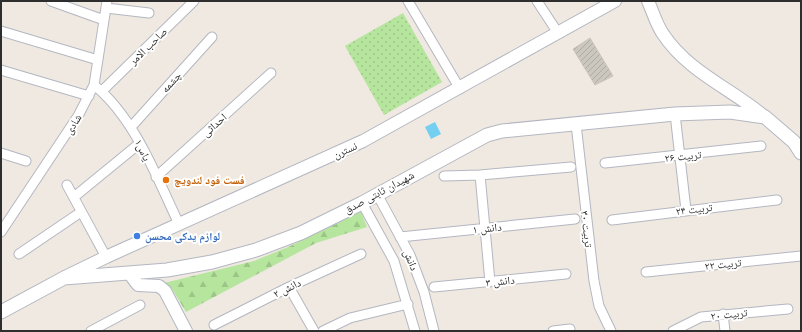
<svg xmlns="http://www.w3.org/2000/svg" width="802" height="332" font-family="Montserrat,'Noto Naskh Arabic',sans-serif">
<defs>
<pattern id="forest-firs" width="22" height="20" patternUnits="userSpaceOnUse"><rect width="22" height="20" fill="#b6e59e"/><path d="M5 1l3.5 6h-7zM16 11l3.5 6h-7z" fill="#9dc588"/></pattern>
<pattern id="park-dots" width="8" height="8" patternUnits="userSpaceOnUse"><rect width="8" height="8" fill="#b6e59e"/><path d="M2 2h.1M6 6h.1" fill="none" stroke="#9dc588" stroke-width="1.8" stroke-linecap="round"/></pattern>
<pattern id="building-hatch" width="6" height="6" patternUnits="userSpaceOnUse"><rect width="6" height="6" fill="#cbc7bf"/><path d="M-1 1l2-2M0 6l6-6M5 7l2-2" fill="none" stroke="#afaba4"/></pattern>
</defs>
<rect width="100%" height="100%" fill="#efe9e1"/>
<path fill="url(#forest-firs)" d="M361,212L367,227L316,243L186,312L172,289L164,283L254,261L288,247Z"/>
<path fill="url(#park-dots)" d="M403,13L442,82L384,115L345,46Z"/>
<path fill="#75cff0" d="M435,122L441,134L431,139L425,127Z"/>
<path fill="url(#building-hatch)" stroke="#cbc5ba" d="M590,38L613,76L595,85L573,49Z"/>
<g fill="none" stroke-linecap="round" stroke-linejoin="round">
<g stroke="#b4b7c1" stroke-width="11">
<path id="minor" d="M51,1L104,20
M408,1L460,89
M537,1L558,33
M106,8L149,13
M1,31L98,60
M1,70L89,96
M94,85C135,118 157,178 179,224
M102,91L194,1
M675,114L686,210
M576,124L594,281L599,306L611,331
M131,127L212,37
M1,153L26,161
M605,163L761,146
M480,175L490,282
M444,176L480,175L571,167
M156,177L271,73
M67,185L106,257
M377,194L410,255L424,292L434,331
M74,197L140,143
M362,203L394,261L415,331
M612,220L777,200
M1,232L78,116L94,85L107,1
M400,237L575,219
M19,254L81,212
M646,272L801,256
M289,287L314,331
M434,287L566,274
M723,314L725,331
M214,325L289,287L361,254
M91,331L140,305
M323,331L350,318L408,304
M553,331L570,329
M673,331L701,317L788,309"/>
</g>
<g stroke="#b4b7c1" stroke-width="14">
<path id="tertiary" d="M648,1C653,12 656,24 663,34C688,72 732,89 765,117
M129,273L138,285L159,286L165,291L186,331
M65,277L106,257L363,141L615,1"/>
</g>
<g stroke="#b4b7c1" stroke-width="15">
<path id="secondary" d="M1,312L64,278L167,270L212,262L256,250L301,233L362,203L487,135L502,131L675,114L730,112L765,117L794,142L801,153"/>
</g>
<use href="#minor" stroke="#fff" stroke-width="9"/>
<use href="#tertiary" stroke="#fff" stroke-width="12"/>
<use href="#secondary" stroke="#fff" stroke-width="13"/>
</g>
<circle fill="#e8710a" stroke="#fff" stroke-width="1.5" cx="166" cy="180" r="4"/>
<circle fill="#3f7fe0" stroke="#fff" stroke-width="1.5" cx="137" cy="236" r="4"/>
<g text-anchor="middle" stroke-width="4" stroke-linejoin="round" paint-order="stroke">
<g font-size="11" fill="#2e2e2e" stroke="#fff">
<text transform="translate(148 46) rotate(-44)" y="4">صاحب الامر</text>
<text transform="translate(171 82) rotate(-48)" y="4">چشمه</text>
<text transform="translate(73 124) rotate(-58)" y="4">شادی</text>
<text transform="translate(214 125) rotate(-42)" y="4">احداثی</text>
<text transform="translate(143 150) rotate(64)" y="4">یاس۱</text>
<text transform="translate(345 150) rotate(-24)" y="4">نسترن</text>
<text transform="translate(683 156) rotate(-6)" y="4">تربیت ۲۶</text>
<text transform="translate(379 192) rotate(-28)" y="4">شهیدان ثابتی صدق</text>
<text transform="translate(694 209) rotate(-7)" y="4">تربیت ۲۴</text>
<text transform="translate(487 228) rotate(-6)" y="4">دانش ۱</text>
<text transform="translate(587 229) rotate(83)" y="4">تربیت ۳۰</text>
<text transform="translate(411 260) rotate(67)" y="4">دانش</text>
<text transform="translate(723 264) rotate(-6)" y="4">تربیت ۲۲</text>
<text transform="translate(500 281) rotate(-6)" y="4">دانش ۳</text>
<text transform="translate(287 288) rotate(-26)" y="4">دانش ۲</text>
<text transform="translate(729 314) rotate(-6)" y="4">تربیت ۲۰</text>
</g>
<g font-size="11" font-weight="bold" fill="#c56008" stroke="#fff" text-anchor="start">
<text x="174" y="184">فست فود لندویچ</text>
</g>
<g font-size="11" font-weight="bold" fill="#366cbe" stroke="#fff" text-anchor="start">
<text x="145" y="240">لوازم یدکی محسن</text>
</g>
</g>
<rect width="802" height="332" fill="none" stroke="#2e2e2e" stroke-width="4"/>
</svg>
